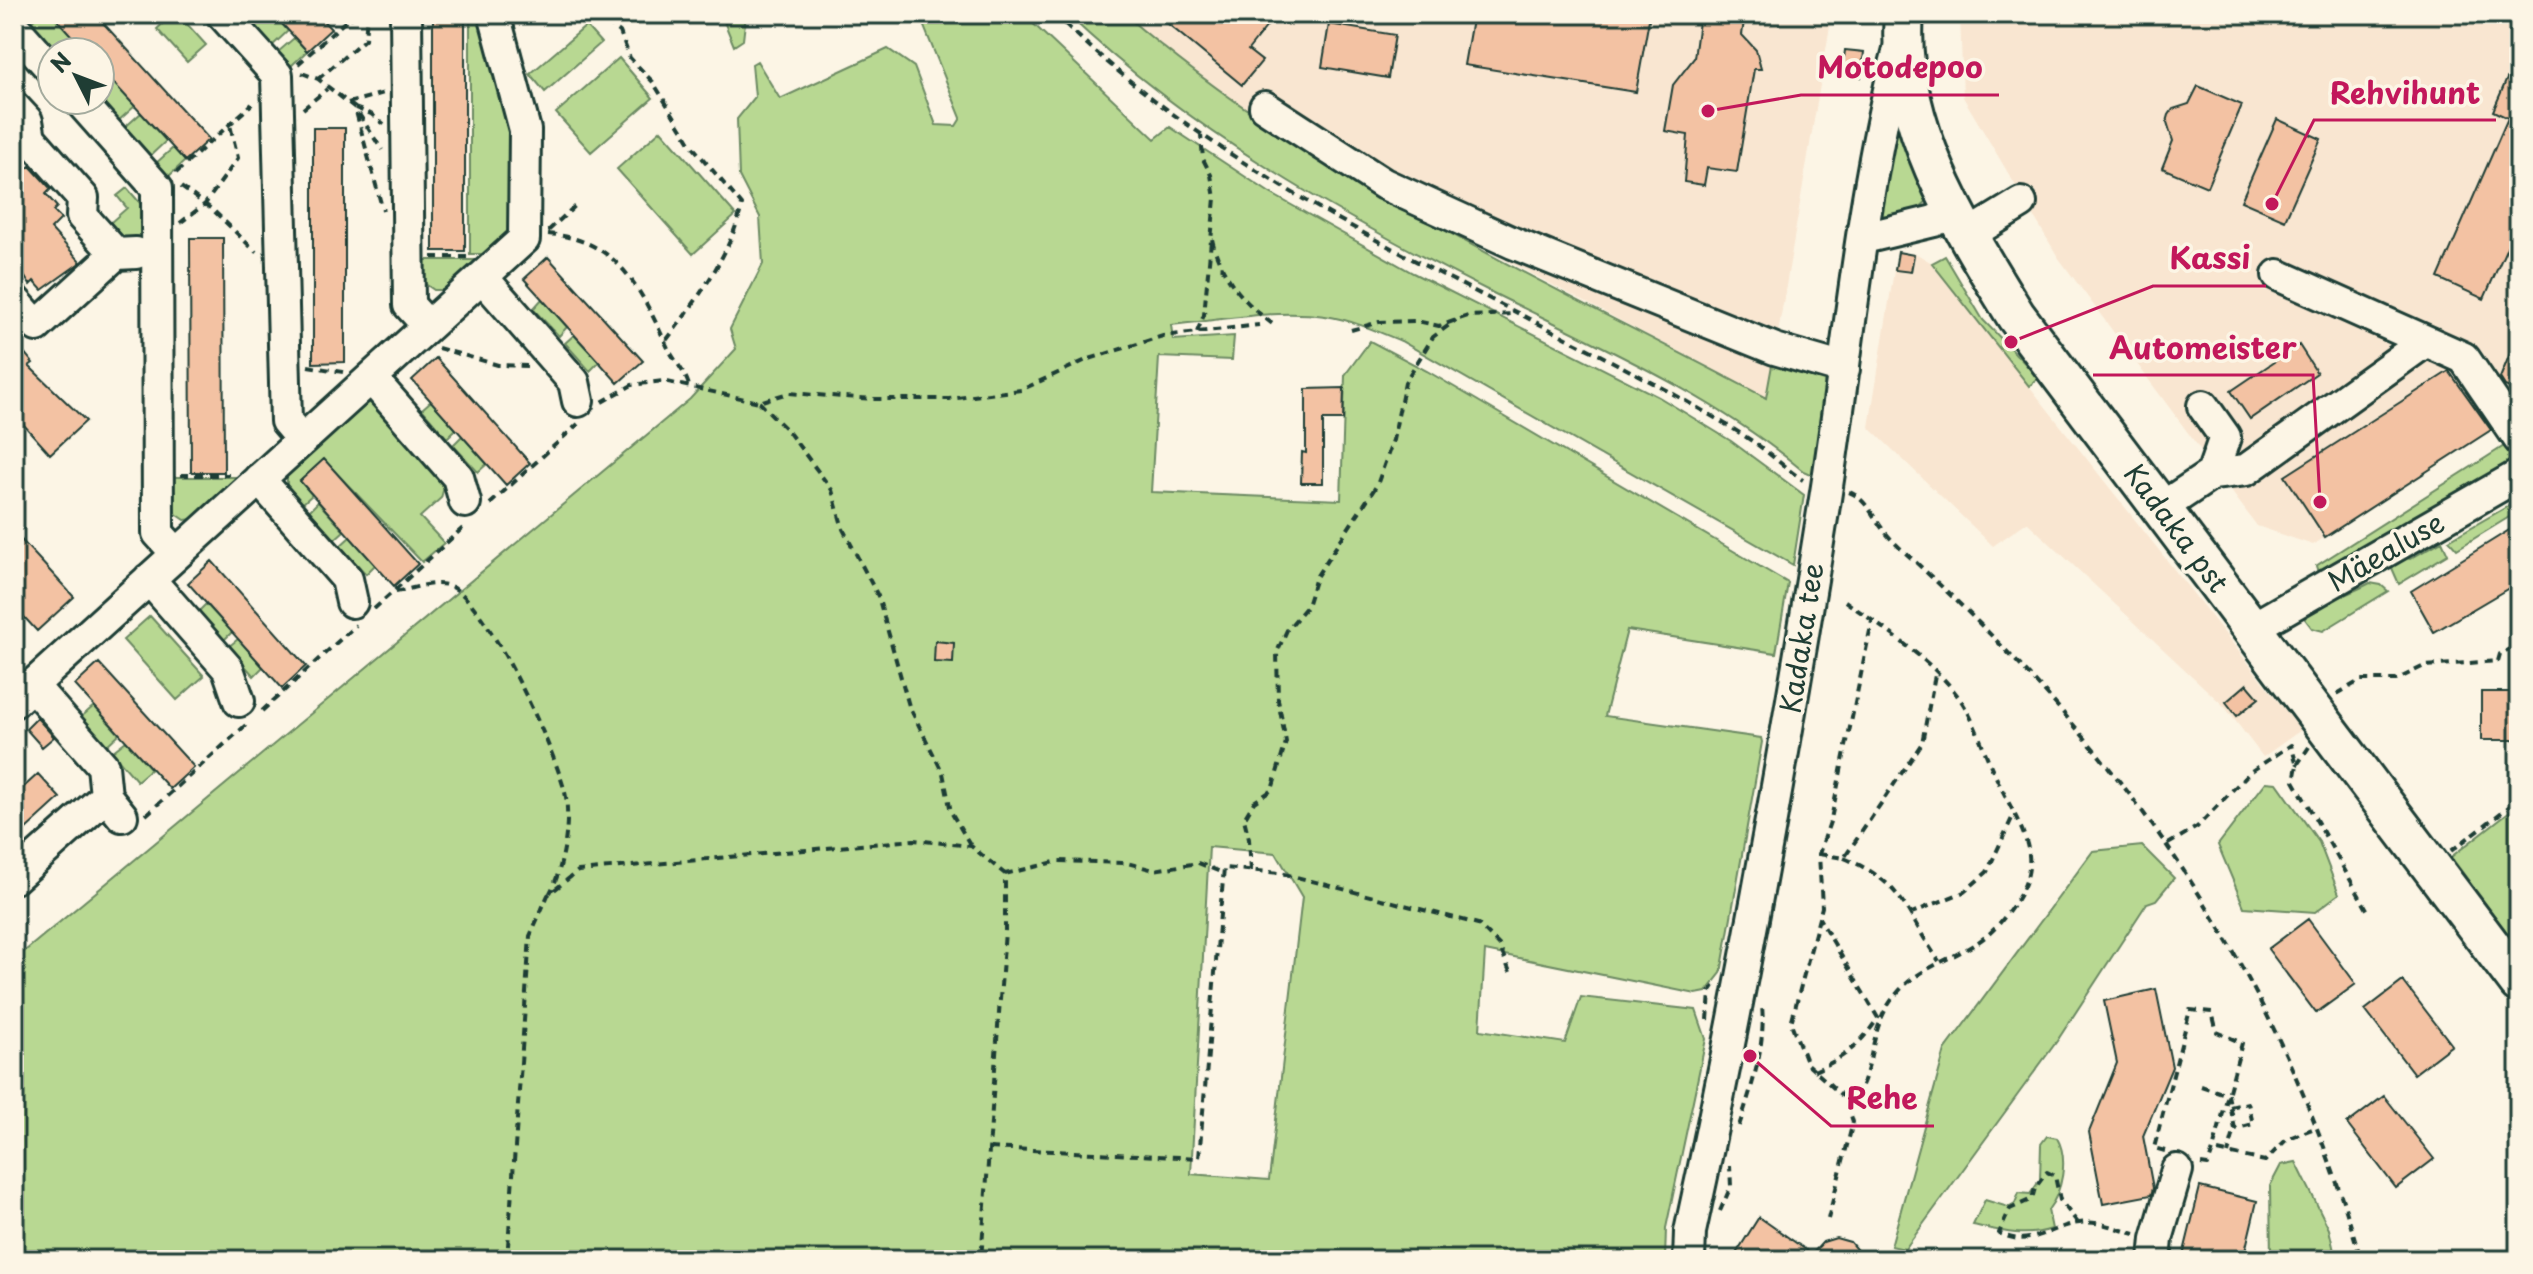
<svg xmlns="http://www.w3.org/2000/svg" width="2533" height="1274" font-family="'Playpen Sans',sans-serif">
<rect width="100%" height="100%" fill="#fcf5e5"/>
<filter id="ink" filterUnits="userSpaceOnUse"><feTurbulence type="fractalNoise" baseFrequency=".0125" numOctaves="2"/><feDisplacementMap in="SourceGraphic" scale="16" xChannelSelector="R" yChannelSelector="G"/><feConvolveMatrix kernelMatrix="1 2 1 2 8 2 1 2 1" color-interpolation-filters="sRGB"/></filter>
<g filter="url(#ink)">
<path fill="#f9e6d1" d="M1124,14H1832L1767,398L1420,215L1272,127L1174,58Z
M1960,14H2519V410L2313,545L2257,526L2058,257L1963,97Z
M1897,252L1917,254L1932,263L2301,730L2263,757L2224,706L2027,522L1993,546L1869,427Z"/>
<path fill="#b8d892" stroke="#6c8a63" stroke-width="2" fill-rule="evenodd" d="M40,14H52L72,36L54,52L28,25Z
M173,14H178L206,45L187,62L157,29Z
M251,14H273L288,31L272,46L246,18Z
M470,14H480L482,28L491,29L511,106V231L486,254H470Z
M721,14H746L743,40L734,46Z
M919,14H1023L1155,139L1170,127L1270,193L1413,273L1659,397L1731,441L1804,495L1793,565L1401,341C1377,331 1352,320 1325,316C1275,309 1221,320 1171,325L1173,340L1234,336L1232,360L1159,357L1151,492L1341,500L1345,375L1370,341L1427,371L1788,583L1776,653L1627,630L1605,716L1761,738L1762,742L1721,973L1706,992L1696,994L1485,951L1480,1030L1565,1043L1581,997L1696,1010L1706,1039L1666,1228L1665,1260H14V960L690,399L736,349L730,329L763,264L760,217L739,176L737,119L755,97L752,64L757,61L780,99L888,49L914,67L936,125L956,126L961,118ZM1209,847L1276,853L1302,897L1269,1180L1191,1174Z
M1067,14H1124C1306,175 1552,284 1766,398L1774,354L1831,378L1815,476L1803,471C1713,395 1600,346 1495,294C1342,217 1192,133 1067,14Z
M586,26L601,43L545,92L530,74Z
M294,38L307,51L291,66L278,52Z
M619,58L653,98L591,152L556,113Z
M110,78L135,106L117,122L97,100H100V87Z
M1893,110L1929,199L1915,212L1884,219L1880,215Z
M141,113L166,141L149,157L123,129Z
M661,130L736,215L693,254L617,169Z
M173,148L185,161L167,178L155,164Z
M127,188L140,203L150,195L147,234L133,245L103,229L127,208L117,196Z
M1945,256L1983,320L2039,378L2029,386L1932,263Z
M420,260H480L444,290H434L421,281Z
M542,299L567,327L559,336L533,309Z
M574,335L599,362L590,371L565,343Z
M367,398L374,399L446,480L441,498L420,517L444,543L422,562L324,460L300,481L312,495L302,504L287,487V474Z
M431,401L456,429L447,438L422,409Z
M462,436L487,464L478,472L453,445Z
M2512,441L2517,447L2515,465L2318,572L2316,566Z
M170,477H240L193,519L185,520L172,511Z
M2519,500V511L2457,549L2449,540Z
M318,502L344,531L335,539L309,511Z
M350,537L375,565L366,574L340,546Z
M2442,541L2448,554L2399,584L2392,568L2400,556L2410,559Z
M2370,583L2381,585L2388,591L2323,631L2312,628L2302,615C2324,601 2346,596 2370,583Z
M206,604L232,632L223,641L197,613Z
M150,616L204,676L177,700L123,640Z
M238,639L263,667L254,676L228,647Z
M94,706L119,734L106,746L81,717Z
M126,741L151,769L137,781L112,752Z
M2266,782L2277,783L2319,842L2339,894L2315,912L2244,907L2218,845Z
M2519,804V949L2451,857Z
M2142,846L2174,878L2156,900L2147,903L2057,1041L1905,1249L1891,1246L1945,1050L2093,851Z
M2047,1136L2057,1138C2069,1159 2062,1192 2048,1210L2052,1229C2025,1238 2000,1231 1973,1225L1985,1200L2008,1207L2015,1203L2019,1193L2030,1194L2040,1180L2041,1144Z
M2296,1162L2329,1229L2336,1260H2271L2270,1186L2281,1165Z"/>
<path fill="#f3c2a3" stroke="#1f3d34" stroke-width="2" d="M52,14H95L209,139L185,161L100,68V52H86Z
M273,14H317L331,29L307,51Z
M1156,14H1252L1267,26L1248,50L1262,61L1242,85Z
M1473,14H1650L1636,92L1464,65Z
M1700,14H1745L1742,35L1756,50L1761,69H1754L1737,172L1707,168L1704,185L1684,182L1688,135L1665,131L1673,85L1694,58Z
M433,17H465V251H433Z
M1329,24L1395,35L1388,78L1322,67Z
M1845,50L1864,52L1861,77L1842,74Z
M2519,51V220L2484,299L2438,278L2508,118L2493,111Z
M2198,86L2242,105L2207,187L2162,168L2173,141L2167,122L2169,115L2173,109L2189,104Z
M2277,119L2321,139L2285,220L2241,201Z
M313,128H345V362L313,363Z
M30,166L51,189L46,194L57,207L53,211L61,219L51,229L81,262L42,290L34,281L30,285L14,260V180Z
M190,238H223L224,472H191Z
M1898,252L1914,255L1911,272L1895,270Z
M548,257L643,361L618,383L524,279Z
M2519,332V392L2505,386L2500,378Z
M2299,345L2317,373L2250,419L2231,391Z
M14,349L19,355L23,351L33,363L29,366L86,421L50,454L14,414Z
M436,358L530,463L506,485L412,380Z
M2449,371L2491,430L2325,537L2285,476Z
M1344,388L1343,420H1323V483H1301L1302,452L1306,453V389Z
M324,459L418,564L394,586L300,481Z
M2519,524V582L2434,632L2411,591Z
M14,532L74,597L37,631L14,606Z
M212,561L306,666L282,688L188,583Z
M935,641L954,643L953,663L934,662Z
M99,663L194,767L170,789L75,685Z
M2247,684L2259,698L2237,716L2226,702Z
M2481,692H2519V740H2481Z
M37,718L54,737L42,747L26,729Z
M38,774L60,798L14,840V796Z
M2308,919L2356,984L2316,1013L2268,949Z
M2403,981L2452,1045L2414,1074L2365,1010Z
M2156,989L2172,1067L2143,1136L2153,1188L2151,1195L2103,1204L2089,1132L2117,1063L2104,1001Z
M2384,1096L2434,1159L2396,1188L2347,1124Z
M2200,1187L2257,1201L2243,1260H2201L2183,1256Z
M1759,1217L1812,1254L1823,1242L1836,1238L1850,1242L1865,1260H1732Z"/>
<g fill="none" stroke-linecap="round" stroke-linejoin="round">
<g stroke="#1f3d34" stroke-width="36">
<path id="minor" d="M222,14L277,75L286,421L302,440
M406,14L409,305L428,326
M14,27L52,70
M79,100L157,188L158,533L177,554
M14,107L27,121L30,138L83,198L82,216L116,254
M1265,107L1384,184L1513,243L1775,349L1844,369
M1967,236L2021,203
M1864,238L1934,221L1954,212
M2278,275L2464,358L2519,439
M482,277L574,382L578,401
M14,300L37,326L116,254L136,253
M371,378L458,477L465,502
M2203,406L2225,437L2212,474
M259,479L347,579L352,602
M2161,508L2212,474L2246,470L2426,341
M149,579L228,669L239,701
M2252,628L2519,475
M32,685L103,766L106,796L122,816
M14,702L524,239L525,130L494,14
M14,878L106,796
M1689,1260L1690,1232C1743,989 1786,745 1825,499C1849,348 1861,193 1900,45
M2155,1260L2157,1239L2177,1170"/>
</g>
<g stroke="#1f3d34" stroke-width="44">
<path id="major" d="M1904,14C1895,123 1961,227 2016,316L2519,983"/>
</g>
<path stroke="#1f3d34" stroke-width="4" stroke-dasharray="8 6" stroke-linecap="butt" d="M595,14L620,32L630,58L653,82L693,147L742,205C731,254 695,303 665,342
M1055,14C1235,191 1460,277 1677,396C1703,411 1730,426 1755,443C1771,454 1786,469 1803,480
M298,64L349,18L366,14
M302,73L318,79L355,108L383,211
M318,79L365,39L367,14
M348,103L384,93
M355,108L371,114L384,124
M303,109L327,89
M359,114L382,150
M176,173L252,104
M181,187L213,210L256,252
M180,223L205,204L238,158L230,125
M548,231L575,206
M548,234C620,240 640,289 668,348C674,360 686,373 689,386
M1212,239C1220,276 1245,304 1274,325
M432,257H467
M1351,330L1379,322L1417,321L1439,326L1468,316L1513,314
M1197,332L1204,315L1215,198L1211,175L1203,159L1201,135
M438,348L498,365L527,366
M308,366L343,372
M602,402L632,385L663,381L759,402L788,393L873,399H949L1021,390L1086,360L1163,336L1259,325
M759,402L787,430L832,490L843,529L878,596L909,706L943,773L951,812L971,846
M181,475H229
M1849,492C1866,498 1874,519 1885,532C1896,546 1911,557 1924,570C2137,768 2281,979 2361,1260
M490,504L578,424
M396,592C411,589 435,580 450,586C487,600 559,758 566,797C570,825 563,869 550,893
M1845,601C1881,627 1931,659 1957,695C1976,720 1982,749 1996,777C2026,841 2052,862 1998,925C1971,956 1925,961 1898,992C1864,1030 1879,1073 1848,1107
M374,609L465,526
M2337,694L2361,680H2396L2424,666L2498,661L2500,654L2519,644
M262,711L356,625
M2297,765L2309,747
M146,815L246,725
M2168,844L2197,827L2250,772L2291,745L2297,765L2294,781L2368,911
M2451,851L2519,799
M1819,854L1844,858L1922,743L1935,675
M1844,858C1906,884 1903,910 1939,961
M1251,871L1249,839L1244,819L1254,802L1272,790L1286,742L1278,700L1277,652L1287,630L1307,606L1316,577L1377,485L1393,440L1405,382L1433,337L1456,320
M1005,874L1059,861L1127,863L1154,870L1198,863L1223,873
M1909,914L1964,892L1987,872L2014,814
M1708,1020L1710,992L1714,986
M1814,1071C1844,1058 1860,1045 1878,1018L1819,918
M2201,1086L2228,1095L2235,1129L2228,1154
M2230,1107L2248,1103L2253,1124L2235,1129
M1739,1126C1751,1089 1766,1046 1762,1006
M990,1148L1199,1158L1224,868L1281,873L1478,924L1499,945L1510,972
M2165,1151L2154,1148L2190,1010L2212,1012L2217,1032L2242,1043L2213,1150
M2201,1164L2208,1165L2213,1150L2265,1161L2287,1139L2317,1127
M1720,1211L1731,1186L1730,1166
M1828,1219L1853,1122L1846,1099L1807,1064L1791,1023L1822,907L1819,854L1831,819L1872,621
M2078,1223L2060,1200L2055,1176L2047,1172L2035,1188L2032,1199L2010,1209L1999,1233C2029,1249 2050,1227 2079,1223C2100,1220 2115,1229 2135,1234
M507,1260L530,936L548,895L578,871L914,840L971,846L1005,874V931L981,1260"/>
<use href="#minor" stroke="#fcf5e5" stroke-width="30"/>
<use href="#major" stroke="#fcf5e5" stroke-width="38"/>
</g>
</g>
<g text-anchor="middle" stroke-width="7" stroke-linejoin="round" paint-order="stroke">
<g font-size="28" fill="#1f3d34" stroke="#fcf5e5">
<text transform="translate(2176 528) rotate(53)" y="10">Kadaka pst</text>
<text transform="translate(2386 552) rotate(-30)" y="10">Mäealuse</text>
<text transform="translate(1802 638) rotate(-81)" y="10">Kadaka tee</text>
</g>
</g>
<path fill="none" stroke="#c2185b" stroke-width="3" d="M1708 111L1801 95H1999M2272 204L2314 120H2496M2011 342L2153 286H2266M2320 502L2313 375H2093M1750 1056L1831 1126H1934"/>
<g fill="#c2185b" stroke="#fcf5e5" stroke-width="3">
<circle cx="1708" cy="111" r="8"/>
<circle cx="2272" cy="204" r="8"/>
<circle cx="2011" cy="342" r="8"/>
<circle cx="2320" cy="502" r="8"/>
<circle cx="1750" cy="1056" r="8"/>
</g>
<g font-size="30" text-anchor="middle" font-weight="bold" fill="#c2185b" stroke="#fcf5e5" stroke-width="7" stroke-linejoin="round" paint-order="stroke">
<text x="1900" y="78">Motodepoo</text>
<text x="2405" y="104">Rehvihunt</text>
<text x="2210" y="269">Kassi</text>
<text x="2203" y="359">Automeister</text>
<text x="1882" y="1109">Rehe</text>
</g>
<rect width="2533" height="1274" fill="none" stroke="#fcf5e5" stroke-width="48"/>
<rect x="24" y="24" width="2485" height="1226" fill="none" stroke="#1f3d34" stroke-width="3" filter="url(#ink)"/>
<g transform="translate(76 76) rotate(312)"><circle r="38" fill="#fcf5e5" stroke="#a4ab9e" stroke-width="2"/>
<path d="M0-6L14 30L0 20L-14 30Z" fill="#1f3d34"/>
<text y="-12" font-size="22" font-weight="bold" text-anchor="middle" fill="#1f3d34">N</text>
</g>
</svg>
